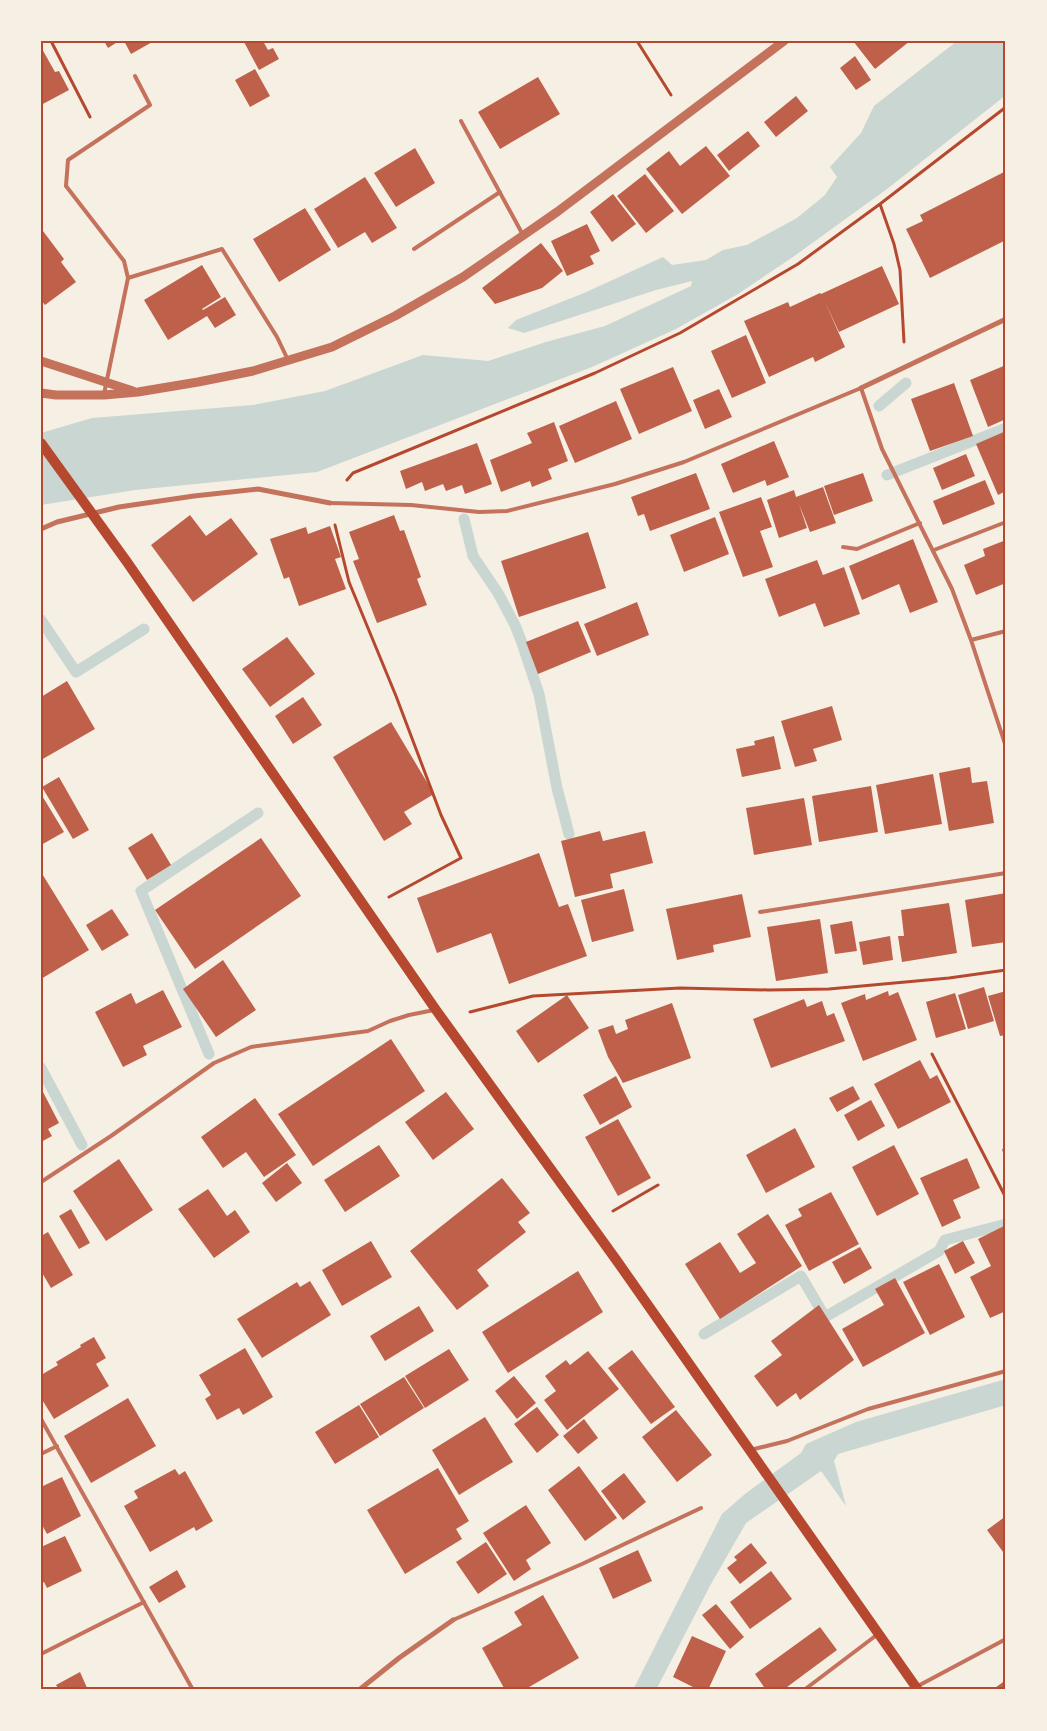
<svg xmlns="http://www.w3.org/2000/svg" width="1047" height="1731" font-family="'Asap Condensed',sans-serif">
<rect width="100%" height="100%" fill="#f6efe4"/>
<path fill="#c9d6d2" d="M957,41H1006V95L887,189L793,257L738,294L676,329L592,367L317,472L135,490L41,505V433L92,418L253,405L325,391L423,355L488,361L546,342L605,326L691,286L692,281L656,290L524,333L508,328L516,320L584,293L663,257L672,265L706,260L723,250L747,245L797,218L825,195L837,177L830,167L861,133L874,106Z
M1006,1379V1405L838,1454L834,1461L846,1506L821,1471L746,1523L711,1584L656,1690H633L722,1514L745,1494L801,1453L806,1444L856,1422Z"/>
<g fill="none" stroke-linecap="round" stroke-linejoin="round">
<path stroke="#c9d6d2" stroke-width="11" d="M879,406L906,383
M887,475L1006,428
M464,519L473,556L498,593L515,625L522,643L539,694L557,788L569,834
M41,620L76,672L144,629
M209,1054L141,891L258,813
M41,1068L82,1145
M704,1334L801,1276L825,1317L939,1251L945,1240L1006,1224"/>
</g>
<path fill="#bf614a" d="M104,41H119L108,48Z
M124,41H154L131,54Z
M245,41H263L268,50L273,48L279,59L259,70L244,42Z
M853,41H910L875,69Z
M41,47L55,72L59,71L69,90L41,105Z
M855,56L871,80L856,90L840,68Z
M255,69L270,96L250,107L235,80Z
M538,77L560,114L500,149L478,112Z
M796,96L808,111L776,137L764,122Z
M748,131L760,146L729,171L717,155Z
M706,146L730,176L682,214L646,169L669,151L680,166Z
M415,148L435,183L396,207L374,173Z
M1006,171V240L930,278L906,229L923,221L920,215Z
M645,174L674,211L646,233L617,196Z
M365,177L397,228L372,243L365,232L338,248L314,209Z
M613,194L636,224L612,242L590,212Z
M305,208L331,250L279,282L253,239Z
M587,224L600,251L590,256L594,264L567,276L551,241Z
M43,231L64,259L61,262L76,282L45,305L41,300V232Z
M541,243L563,271L542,288L495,304L482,288Z
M202,265L221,297L202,309L203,310L225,297L236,315L215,328L207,316L168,340L144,300Z
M882,266L899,304L839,332L825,302L845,347L815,362L813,357L769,377L744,321L788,302L790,307L820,293L821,294Z
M746,335L766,383L732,398L711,351Z
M1006,365V419L988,427L970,380Z
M673,367L692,411L639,434L620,389Z
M954,383L973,436L930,451L911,399Z
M719,389L732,417L705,429L693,400Z
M616,401L632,439L575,463L559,426Z
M554,422L568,461L548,469L552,479L532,487L530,481L501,492L490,460L532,443L527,433Z
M1006,431V491L998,495L976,444Z
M774,441L789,477L767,486L765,480L733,493L721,464Z
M477,443L492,484L465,494L462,485L446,491L443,484L425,491L422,482L406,489L400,471Z
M966,454L975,476L942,490L933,468Z
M696,473L710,509L650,531L644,514L638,516L631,497Z
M863,473L873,501L834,515L824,486Z
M985,480L995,504L943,525L933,501Z
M823,487L836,523L810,532L799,504L807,528L779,538L767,500L794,490L796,497Z
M761,497L772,527L760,531L773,567L743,577L719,512Z
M190,515L206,536L231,518L258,554L193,602L151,545Z
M394,515L400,531L404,530L421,577L417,579L427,605L377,623L353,561L359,559L349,532Z
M715,517L729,554L684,572L670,535Z
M330,526L341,557L335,559L346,589L299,606L289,577L284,579L270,539L306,527L308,534Z
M588,532L606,588L519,617L501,561Z
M913,539L938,602L910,613L899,584L862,600L849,566Z
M1006,540V583L976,595L964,565L985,556L983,549Z
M817,560L823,575L844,567L860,614L824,627L815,603L779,617L765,579Z
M637,602L649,635L597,656L584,624Z
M578,621L591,652L538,674L526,642Z
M287,637L315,674L270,707L242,669Z
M67,681L95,729L41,760V697Z
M303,697L322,725L293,744L275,716Z
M832,706L842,740L813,749L817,761L795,767L781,721Z
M391,722L434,794L404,812L412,824L384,841L333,757Z
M774,736L781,769L742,777L736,749L755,745L754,741Z
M970,767L972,783L987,781L994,823L949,831L939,773Z
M933,774L942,824L885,834L876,785Z
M59,777L89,830L73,839L42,787Z
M871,786L878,832L819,842L812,796Z
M41,794L64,832L41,845Z
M804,798L812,845L754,855L746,808Z
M600,831L603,841L645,831L653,863L610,874L613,888L575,897L561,841Z
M152,833L171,865L147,880L128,848Z
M261,838L301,896L195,969L155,910Z
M539,853L559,907L568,904L587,956L509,984L491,933L437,953L417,898Z
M41,872L89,950L41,979Z
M624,889L634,931L592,942L581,900Z
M1006,893V942L972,947L965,900Z
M742,894L751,937L713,945L714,952L677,960L666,909Z
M949,903L957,953L902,962L898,936H904L901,910Z
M112,909L129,935L102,951L86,925Z
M820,919L828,973L776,981L767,927Z
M852,921L857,951L835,954L830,925Z
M890,936L893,960L863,965L859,942Z
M223,960L256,1010L216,1037L183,989Z
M984,987L994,1021L968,1029L958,995Z
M163,990L182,1027L143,1046L147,1055L123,1067L95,1012L131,993L136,1004Z
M888,991L889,996L898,992L917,1040L863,1061L841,1003L865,994L866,1000Z
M1006,991V1035L1000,1036L988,996Z
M955,993L966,1029L936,1038L926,1002Z
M567,995L589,1028L538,1063L516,1031Z
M804,999L807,1007L822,1001L827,1016L834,1013L845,1041L771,1068L753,1019Z
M672,1003L691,1058L623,1083L608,1057L598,1030L613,1025L616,1034L628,1029L625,1020Z
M391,1039L425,1091L313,1166L278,1114Z
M920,1060L930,1079L937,1075L951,1102L898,1129L874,1084Z
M616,1076L632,1107L600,1125L583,1095Z
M853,1086L860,1099L837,1112L829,1098Z
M43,1092L59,1123L48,1129L52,1136L41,1142V1093Z
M446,1092L474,1129L433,1160L405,1122Z
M255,1098L296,1155L264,1177L246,1152L223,1168L201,1137Z
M871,1100L885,1126L858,1141L844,1115Z
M618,1119L651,1178L618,1196L585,1137Z
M795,1128L815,1167L766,1193L746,1155Z
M379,1145L400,1176L345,1212L324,1180Z
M894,1145L919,1194L877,1216L852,1167Z
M1002,1149H1006V1160H1005Z
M967,1158L980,1188L953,1200L961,1218L942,1227L920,1178Z
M119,1159L153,1210L106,1241L73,1191Z
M287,1163L302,1183L276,1202L262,1183Z
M502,1178L530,1213L518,1222L526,1232L477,1270L489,1286L457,1310L410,1251Z
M208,1189L227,1216L235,1210L250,1232L214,1258L178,1209Z
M831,1192L859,1244L809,1271L785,1225L802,1216L798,1209Z
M71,1209L90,1243L79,1249L59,1216Z
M768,1214L802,1266L720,1319L685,1264L720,1242L740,1273L756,1263L737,1234Z
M1006,1225V1311L990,1318L970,1277L991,1266L978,1239Z
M48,1232L73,1275L51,1288L41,1271V1236Z
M371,1241L392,1277L342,1306L322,1270Z
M963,1241L975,1263L955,1274L944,1251Z
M860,1247L872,1268L844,1284L832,1262Z
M939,1264L965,1317L930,1335L903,1282Z
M578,1271L603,1312L508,1373L482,1332Z
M895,1278L925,1333L863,1367L842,1329L884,1305L875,1289Z
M310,1281L331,1315L262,1358L237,1319L297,1282L300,1287Z
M819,1305L854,1360L800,1400L796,1393L777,1407L754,1376L782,1355L771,1341Z
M419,1306L434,1331L385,1361L370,1336Z
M94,1337L106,1358L96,1364L109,1386L54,1419L41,1398V1375L58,1365L56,1362L81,1347L80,1345Z
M245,1348L273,1397L243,1415L239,1408L217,1420L205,1399L211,1395L199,1375Z
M449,1349L469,1380L425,1408L405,1376Z
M632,1350L675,1407L651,1424L608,1368Z
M588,1351L619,1389L567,1430L544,1400L556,1391L545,1376L566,1360L570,1365Z
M514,1376L536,1403L517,1419L495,1391Z
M404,1377L424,1408L380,1436L360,1404Z
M128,1398L156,1446L91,1483L64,1436Z
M359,1405L379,1437L335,1464L315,1432Z
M537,1407L559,1435L537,1453L514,1424Z
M676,1410L712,1455L677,1482L642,1437Z
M485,1417L513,1462L459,1495L432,1450Z
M584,1419L598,1438L578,1454L563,1436Z
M579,1466L617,1518L585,1541L548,1490Z
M438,1468L469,1521L456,1529L462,1539L405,1574L367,1510Z
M175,1469L179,1475L185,1471L213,1521L196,1531L194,1527L150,1552L124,1506L138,1498L134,1491Z
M624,1473L646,1502L623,1520L601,1491Z
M62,1477L81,1516L47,1534L41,1523V1482L43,1486Z
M526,1505L551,1543L526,1560L531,1569L514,1581L483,1533Z
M1006,1516V1556L987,1530Z
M65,1536L82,1571L47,1588L44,1582L41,1584V1547Z
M486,1542L507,1574L478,1594L456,1562Z
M751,1543L767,1563L740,1584L727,1568L737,1560L734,1557Z
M638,1550L652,1581L613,1599L599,1568Z
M177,1570L186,1587L159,1603L149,1587Z
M771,1571L792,1599L750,1629L730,1602Z
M543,1595L579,1658L524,1690H505L482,1648L522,1625L514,1612Z
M716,1604L744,1637L730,1649L702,1615Z
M820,1627L837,1650L783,1690H766L755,1674Z
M692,1636L726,1651L708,1690H699L673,1677Z
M80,1672L88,1690H59L56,1685Z
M1006,1680V1690H992Z"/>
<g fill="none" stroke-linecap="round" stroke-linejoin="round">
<path stroke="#b5482f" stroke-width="3" d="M51,41L90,117
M637,41L671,95
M880,204L894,244L900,270L904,342
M347,480L353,473L595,373L680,333L798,264L880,204L1006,107
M335,525L349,582L396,696L441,815L461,858L389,897
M470,1012L533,996L680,988L769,990L829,989L949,978L1006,970
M932,1054L1006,1198
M613,1211L658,1185"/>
<path stroke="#c5725c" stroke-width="4" d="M461,121L523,235
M414,249L500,192
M128,278L222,249L277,337L288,360
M104,394L128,278L124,261L66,186L68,160L150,105L135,76
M330,503L411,505L479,512L507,511L615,484L684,462L861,388L882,449L952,589L971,640L1006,747
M843,547L857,549L920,523
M934,550L1006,522
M971,640L1006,631
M760,912L1006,873
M41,1182L111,1136L214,1063L251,1047L368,1031L390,1021L409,1015L434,1010
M41,1419L193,1690
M750,1450L787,1441L868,1409L1006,1371
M41,1454L57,1446
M453,1620L582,1564L701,1508
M41,1654L144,1602
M916,1687L1006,1639
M804,1690L878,1634"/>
<path stroke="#c5725c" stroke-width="5" d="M861,388L1006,319
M41,529L57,522L119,507L194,496L258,489L330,503
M359,1690L399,1658L453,1620"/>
<path stroke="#c5725c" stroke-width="9" d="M41,361L133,391
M41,393L56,395H104L138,392L198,382L253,371L332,347L395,316L463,277L557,212L784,41"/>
<path stroke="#b5482f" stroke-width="10" d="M41,443L127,562L436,1010L617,1261L918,1690"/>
</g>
<rect width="1047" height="1731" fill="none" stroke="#f6efe4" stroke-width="85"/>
<rect x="42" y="42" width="962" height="1646" fill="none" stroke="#b5482f" stroke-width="2"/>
</svg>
